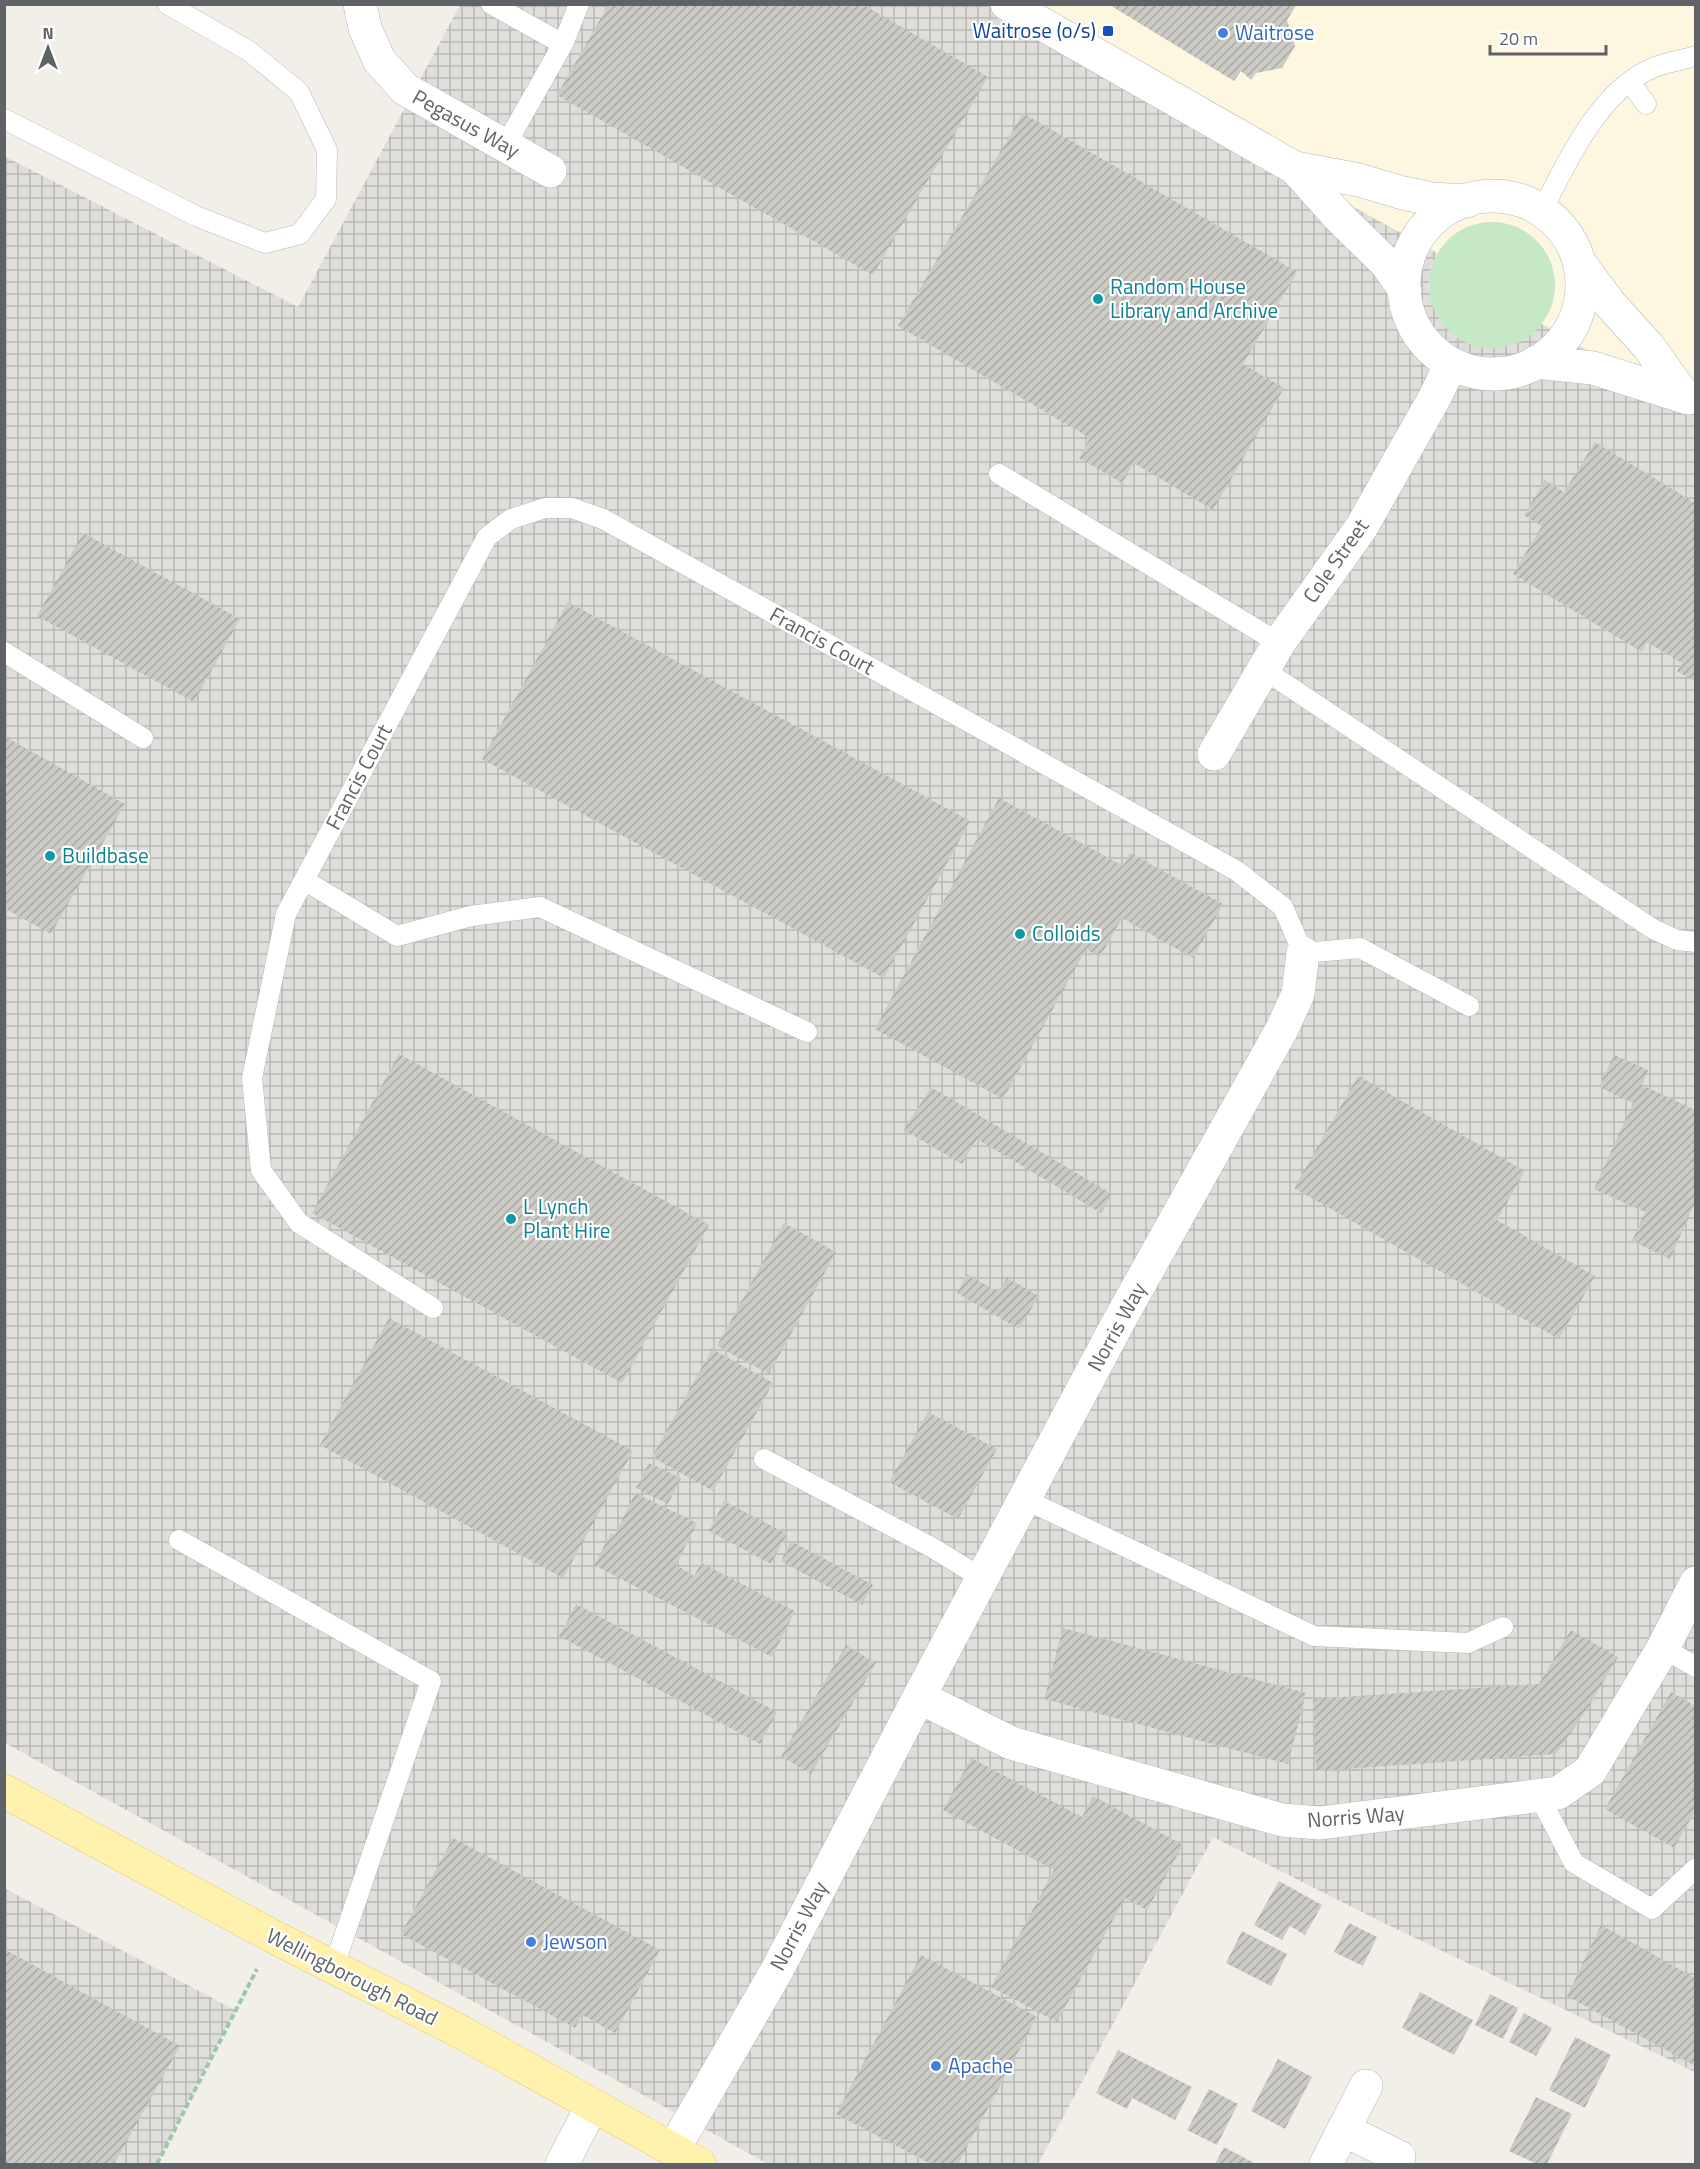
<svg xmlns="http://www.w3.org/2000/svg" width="1700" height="2169" font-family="'Titillium Web',sans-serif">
<defs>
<pattern id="industrial-grid" width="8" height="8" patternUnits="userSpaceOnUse" patternTransform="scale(1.5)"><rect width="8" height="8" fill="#e0deda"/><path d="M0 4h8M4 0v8" fill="none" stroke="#b9b8b5"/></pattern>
<pattern id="building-hatch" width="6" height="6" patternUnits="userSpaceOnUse" patternTransform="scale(1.5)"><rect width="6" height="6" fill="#cccac5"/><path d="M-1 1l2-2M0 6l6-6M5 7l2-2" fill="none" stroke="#a9a8a4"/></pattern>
</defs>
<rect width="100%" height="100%" fill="#f1efe8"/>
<path fill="#fef7e0" d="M987,5H1695V413L1542,324L1554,298L1451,236L1437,253Z"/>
<path fill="url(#industrial-grid)" d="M460,5H987L1437,253L1431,267L1428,288L1520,342L1542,324L1695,413V2072L1384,1923L1213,1837L1038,2164H768L5,1743L4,156L298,307Z
M4,1888L235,2010L157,2164H5Z"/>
<path fill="#c5e8c5" d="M1429 285a63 63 0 1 1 126 0a63 63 0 1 1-126 0Z"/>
<path fill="url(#building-hatch)" d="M609,4H862L988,77L873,275L557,95Z
M1108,4H1297L1287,20L1295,46L1282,68L1256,73L1251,80L1241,71L1234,81Z
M1023,113L1297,272L1243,364L1284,388L1213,510L1134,463L1122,483L1079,458L1090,438L898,326Z
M1595,442L1695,503V682L1677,671L1682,663L1647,642L1642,652L1513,574L1542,526L1524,515L1545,480L1564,492Z
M83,533L240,619L194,702L37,616Z
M568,602L970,821L884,978L482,759Z
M4,736L125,804L51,934L4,908Z
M999,798L1123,866L1130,853L1223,904L1193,958L1122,918L1100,957L1086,949L1003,1099L875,1029Z
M399,1054L709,1225L622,1383L312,1213Z
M1614,1055L1648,1070L1642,1085L1695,1110V1203L1670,1259L1632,1241L1645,1212L1594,1189L1633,1103L1599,1087Z
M1358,1076L1525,1171L1497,1220L1595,1276L1559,1339L1294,1188Z
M931,1087L1112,1194L1101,1213L977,1139L962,1164L904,1130Z
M784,1223L836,1252L769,1374L717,1346Z
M967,1274L998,1292L1007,1278L1039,1296L1019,1329L957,1293Z
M389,1318L633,1451L563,1578L320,1445Z
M712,1349L773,1383L713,1491L652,1457Z
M928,1412L997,1449L958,1519L889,1482Z
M649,1463L681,1478L668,1504L636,1488Z
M635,1493L697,1523L676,1565L694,1576L701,1563L795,1611L772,1657L594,1565L611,1533L615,1535Z
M724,1501L787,1534L771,1564L709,1531Z
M791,1541L873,1585L862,1605L781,1561Z
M576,1604L777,1712L760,1744L559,1636Z
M1063,1628L1306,1693L1288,1764L1044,1699Z
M1571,1630L1618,1657L1586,1711L1556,1754L1316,1771L1313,1699L1539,1684Z
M846,1645L876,1663L811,1774L781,1756Z
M1671,1692L1695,1706V1811L1674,1848L1605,1809Z
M971,1758L1082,1817L1093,1796L1183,1845L1147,1910L1125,1898L1057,2022L991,1987L1054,1870L943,1810Z
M453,1838L660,1950L615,2033L582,2015L575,2028L401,1934Z
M1279,1881L1322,1905L1305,1935L1290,1926L1282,1940L1254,1925Z
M1349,1923L1377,1937L1363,1966L1334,1952Z
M1601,1925L1695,1978V2066L1567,1996Z
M1242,1931L1287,1954L1271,1986L1226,1963Z
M4,1949L180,2046L114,2164H4Z
M921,1955L1037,2017L958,2164H931L836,2114Z
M1420,1992L1473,2020L1454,2055L1402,2028Z
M1490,1994L1518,2008L1503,2039L1475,2025Z
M1524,2013L1552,2028L1536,2056L1509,2042Z
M1575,2037L1611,2055L1585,2108L1549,2090Z
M1118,2050L1192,2087L1175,2120L1132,2098L1127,2109L1096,2093Z
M1278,2059L1312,2077L1285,2129L1251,2111Z
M1209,2089L1238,2104L1217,2145L1187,2130Z
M1536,2097L1572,2114L1547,2164H1537L1509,2151Z
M1224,2147L1256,2164H1215Z"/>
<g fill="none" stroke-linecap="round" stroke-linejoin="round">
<g stroke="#b5b8bc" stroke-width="21">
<path id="lane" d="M491,4L563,44
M1630,82L1646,104
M4,119L196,216L265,243L300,234L326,199L327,150L299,92L249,51L167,4
M505,146L563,44L579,4
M1543,209C1567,161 1601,88 1655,67C1668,62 1682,60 1696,56
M999,474L1279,643
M4,652L143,738
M1263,669L1653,929L1677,940L1696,942
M304,880L397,936L471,916L540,907L807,1032
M433,1308L299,1223L261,1170L252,1078L286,914L487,537L511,519L545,508H572L603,519L1237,871L1283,907L1303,953L1360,948L1469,1006
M764,1459L931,1547L982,1578
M1024,1499L1314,1636L1468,1643L1503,1627
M179,1540L431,1681L334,1966
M1663,1648L1696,1667
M1539,1796L1574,1863L1652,1909L1696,1868"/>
</g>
<g stroke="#b5b8bc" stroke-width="34">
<path id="street" d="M360,4L365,28L379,60L405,89L550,171
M1007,4L1295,168L1338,216L1386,263L1405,290
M1295,168L1359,180L1403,193L1432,199L1467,201
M1404 285a89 89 0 1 1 178 0a89 89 0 1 1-178 0Z
M1579,262L1610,304L1648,346L1684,396
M1536,362L1593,368L1688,398
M1214,754L1279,643L1361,528L1435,397L1451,364
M919,1697L1011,1743L1282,1820L1320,1823L1558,1793L1590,1771L1663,1648L1696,1583
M1344,2130L1399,2157
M673,2150L776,1972L919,1697L1119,1321L1282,1029L1298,994L1303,953
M562,2164L592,2106
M1326,2164L1366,2086"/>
</g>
<g stroke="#f2c960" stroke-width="34">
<path id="primary" d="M4,1791L274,1937L463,2033L699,2164"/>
</g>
<path stroke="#9cc7a9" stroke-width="4" stroke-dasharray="6 3" stroke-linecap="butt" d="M157,2164L257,1969"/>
<use href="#lane" stroke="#fff" stroke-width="20"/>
<use href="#street" stroke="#fff" stroke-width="33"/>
<use href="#primary" stroke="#fff2af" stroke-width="33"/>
</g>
<rect fill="#1a4fb4" stroke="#fff" stroke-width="2" x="1102" y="25" width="12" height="12" rx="3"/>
<g fill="#3f7fe0" stroke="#fff" stroke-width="2">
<circle cx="1223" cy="33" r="6"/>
<circle cx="531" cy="1942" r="6"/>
<circle cx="936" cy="2066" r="6"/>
</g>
<g fill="#0f9aa8" stroke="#fff" stroke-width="2">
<circle cx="1098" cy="299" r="6"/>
<circle cx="50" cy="856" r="6"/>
<circle cx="1020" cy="934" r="6"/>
<circle cx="511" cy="1219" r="6"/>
</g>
<g text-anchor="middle" stroke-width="4.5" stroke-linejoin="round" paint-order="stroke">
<g font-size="21" fill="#164399" stroke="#fff" text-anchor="end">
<text x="1096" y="38">Waitrose (o/s)</text>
</g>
<g font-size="21" fill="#366cbe" stroke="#fff" text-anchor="start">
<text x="1235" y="40">Waitrose</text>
<text x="543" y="1949">Jewson</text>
<text x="948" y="2073">Apache</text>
</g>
<g font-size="21" fill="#5f6368" stroke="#fff">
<text transform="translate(466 124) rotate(29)" y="7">Pegasus Way</text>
<text transform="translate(1336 561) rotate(-55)" y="7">Cole Street</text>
<text transform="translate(822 641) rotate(29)" y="7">Francis Court</text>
<text transform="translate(359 777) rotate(-62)" y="7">Francis Court</text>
<text transform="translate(1117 1327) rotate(-61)" y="7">Norris Way</text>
<text transform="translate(1356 1817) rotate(-4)" y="7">Norris Way</text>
<text transform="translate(799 1926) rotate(-62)" y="7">Norris Way</text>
<text transform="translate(352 1977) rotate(27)" y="7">Wellingborough Road</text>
</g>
<g font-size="21" fill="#0d838f" stroke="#fff" text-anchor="start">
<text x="1110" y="294">Random House<tspan x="1110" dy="24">Library and Archive</tspan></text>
<text x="62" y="863">Buildbase</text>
<text x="1032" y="941">Colloids</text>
<text x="523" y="1214">L Lynch<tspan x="523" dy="24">Plant Hire</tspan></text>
</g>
</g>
<rect width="1700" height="2169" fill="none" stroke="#5f6368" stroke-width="12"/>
<g transform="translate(48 48)" stroke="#ffffff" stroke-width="4.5" paint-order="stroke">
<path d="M0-4.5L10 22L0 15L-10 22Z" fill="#5f6368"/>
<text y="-9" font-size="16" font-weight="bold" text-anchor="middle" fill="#5f6368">N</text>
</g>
<path d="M1490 45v9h116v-9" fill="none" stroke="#5f6368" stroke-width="3"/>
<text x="1499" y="45" font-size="18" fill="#5f6368" stroke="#ffffff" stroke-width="4.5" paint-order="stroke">20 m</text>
</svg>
